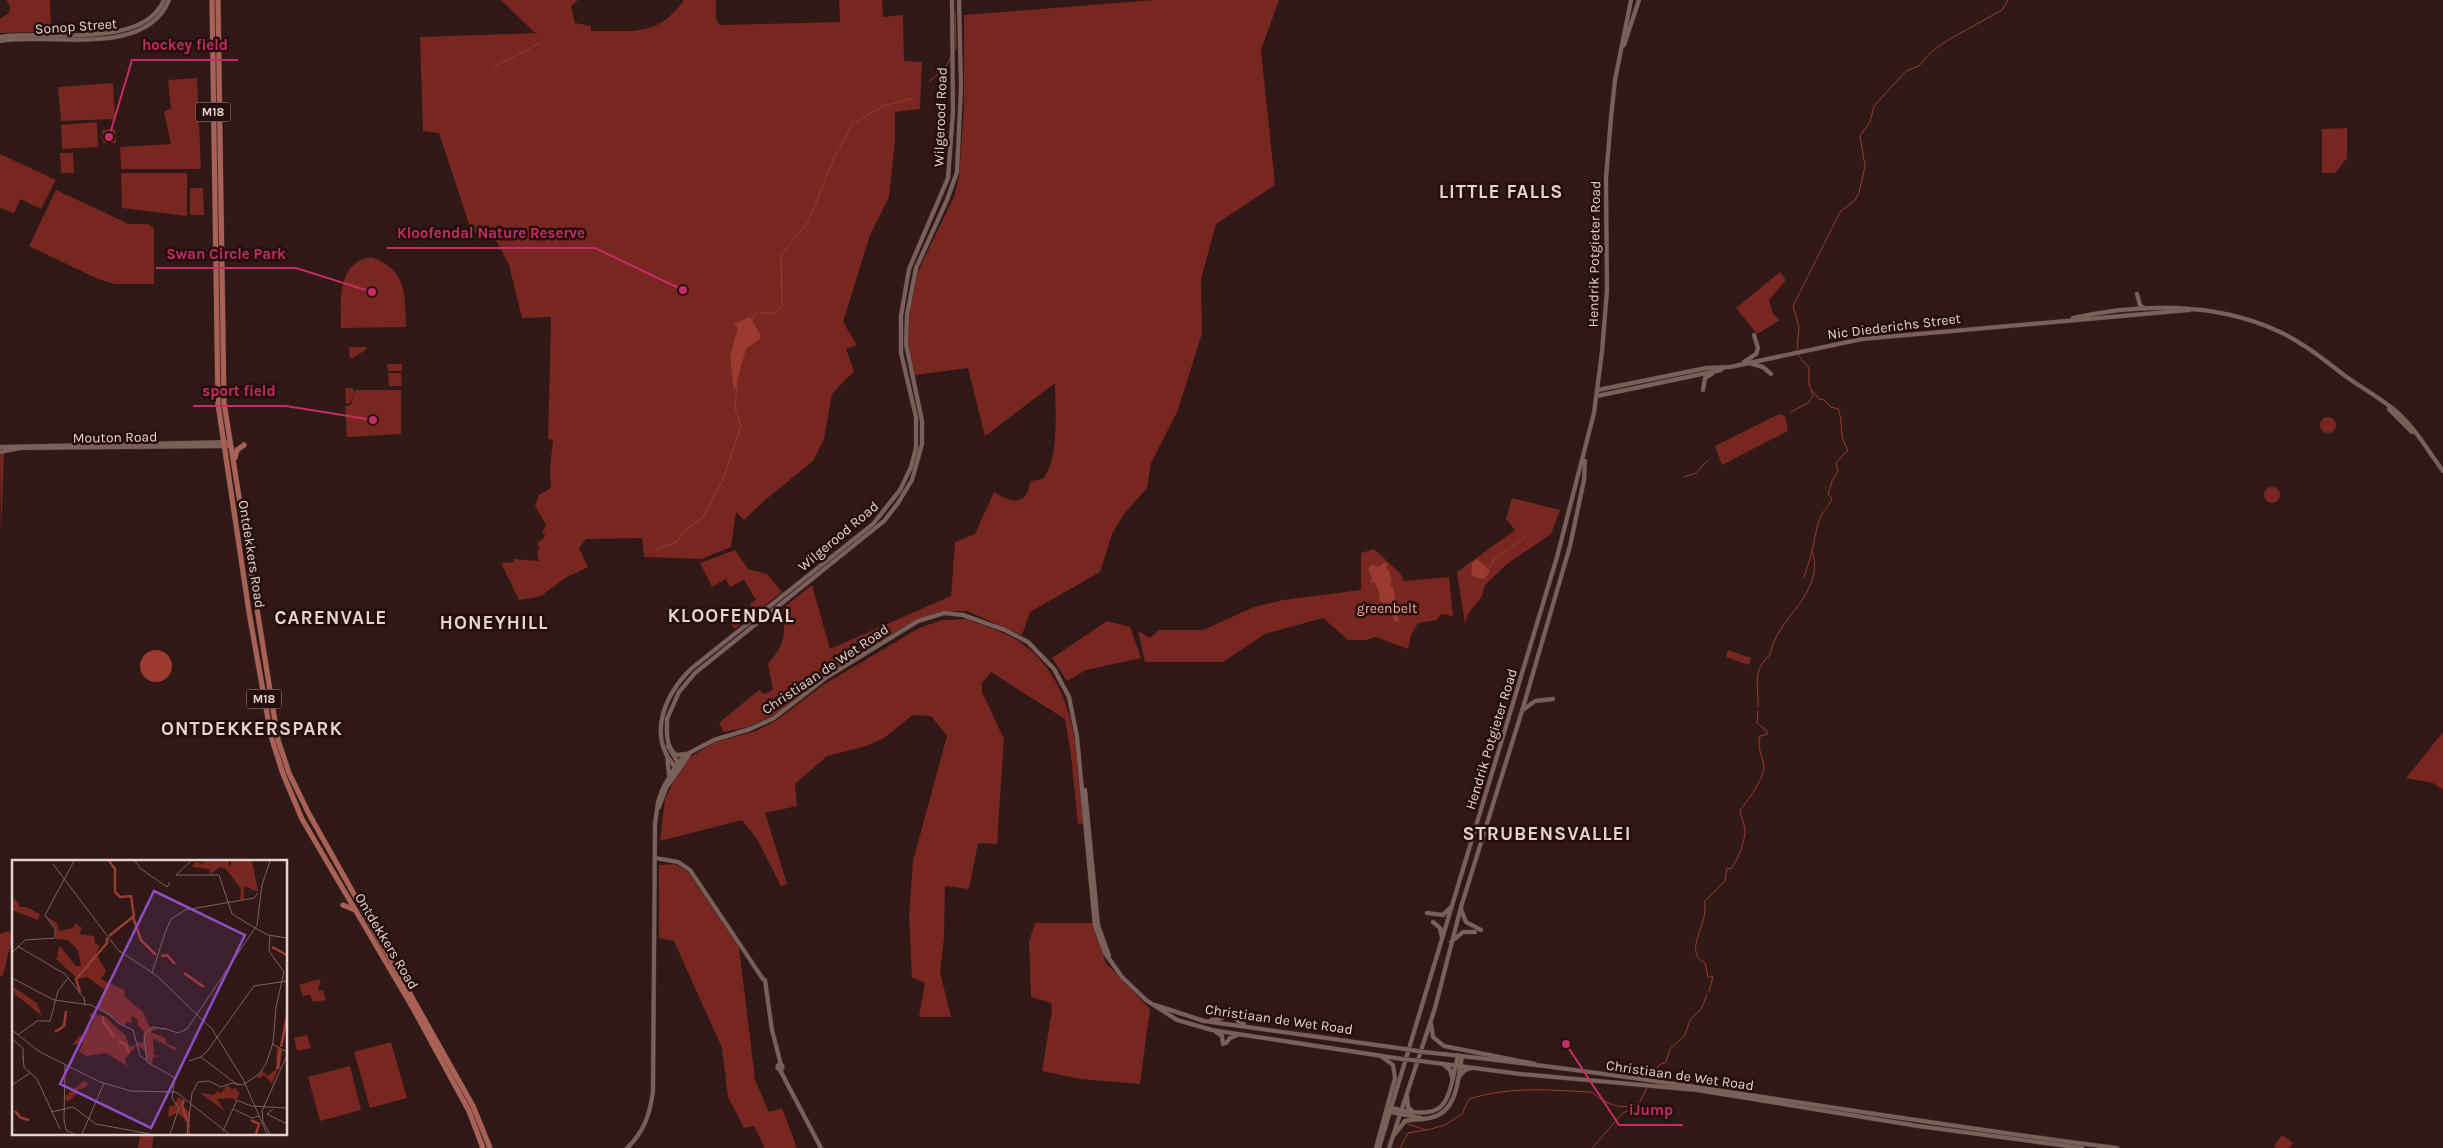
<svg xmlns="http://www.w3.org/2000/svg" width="2443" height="1148" font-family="Karla,sans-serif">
<rect width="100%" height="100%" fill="#2f1815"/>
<path fill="#77271f" d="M6,0H50L51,32L0,33V19L9,13L10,6Z
M501,0H578L571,6L575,23L591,26V31C633,30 657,38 684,0H716V19L720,25L840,22L839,0H882L883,17L903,15L904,61L922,62L920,109L895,112V141L889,197L870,235L843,322L857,345L846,349L854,371L832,394L824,439L813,461L765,500L744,520L736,512L731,547L701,559L644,557L642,538L586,539L579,548L588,567L565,578L541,596L540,595L539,597L519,600L501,563L514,562V559L539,561L537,552L540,549L537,543L544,538L545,534L542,533L546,525L535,506L539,495L551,488L550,468L553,440L548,439L551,317L522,318L509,265L497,242L471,230L439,133L423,131L420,37L539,33L534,32Z
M1154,0H1279L1261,50L1275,185L1216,224L1201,279L1202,333L1188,378L1177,412L1151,463L1147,488L1124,514L1112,534L1100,572L1030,612L1022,635L967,611H941L916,621L814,684L782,711L748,727L724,732L719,723L759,690L764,694L773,690L768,664C786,643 785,635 783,608L812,585L830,649L951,596L955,542L975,534L994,492C1004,498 1018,507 1027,493C1030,489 1028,486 1031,481L1043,479C1060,457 1055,410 1055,383L985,436L968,368L914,375L907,339L911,297L919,269L954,197L959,177L964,108V15Z
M197,78L201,169H121L120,147L171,144L164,112L171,108L168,80Z
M113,83L115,119L61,121L58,87Z
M97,122L98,147L62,149L61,125Z
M2347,128V158L2335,173H2322V129Z
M115,129L116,143H103L102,130Z
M60,153H73L74,173H61Z
M0,154L56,180L41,209L20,199L14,213L0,208Z
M121,173H187V216L122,208Z
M190,188H203L204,215H190Z
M56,190L129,224H148L154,228V284H115L98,279L29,246Z
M371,257C407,270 405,293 406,327L341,328C341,300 336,264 371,257Z
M1780,272L1786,280L1769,300L1773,314L1780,320L1757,334L1736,308Z
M349,347H366V350L350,359Z
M387,364H402V371H388Z
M388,373H401L402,386H389Z
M345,388H353L354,394L350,403L346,404Z
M355,390H401V434L347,437L345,406L351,405Z
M1779,414L1785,416L1788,431L1722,465L1715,446Z
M2320 425a8 8 0 1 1 16 0a8 8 0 1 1-16 0Z
M4,453L1,533L0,455Z
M2264 495a8 8 0 1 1 16 0a8 8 0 1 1-16 0Z
M1512,498L1560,510L1551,534L1507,564L1485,585L1482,596L1468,614L1465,624L1457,572L1515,530L1506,519Z
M1374,549L1401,574L1404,581L1449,577L1453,616L1441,614L1437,620L1418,623L1411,635L1408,649L1376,637L1366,640H1348L1323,618L1265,634L1223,662H1145L1138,631L1150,638L1159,630H1203L1254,607L1283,600L1361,590V553Z
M735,550L748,569L767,574L782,592L735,629L730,623L753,611L750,604L756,600L744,580L730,587L726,579L712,587L700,563Z
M967,619C984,626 1005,632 1020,642C1079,683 1077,758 1084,823L1078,824L1071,755L1065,719L991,672L982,683V692L1004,739L997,844L978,843L969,889L945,886L944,938L940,972L951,1017H919L925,983L912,977L909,915L913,861L947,736L931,716L913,715L884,738L866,746L827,756L795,784L797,806L765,813L787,884L781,886L757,839L742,820L660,841L665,799L678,772L692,756L713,743L756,731L777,720L823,685L919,628L942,620Z
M1107,621L1130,627L1141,658L1086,670L1067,681L1052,658Z
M1728,650L1751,658L1749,665L1726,657Z
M2443,732V790L2433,783L2406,778Z
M675,864L688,872L739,947L755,1080L769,1112L782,1108L797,1148H765L754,1126L744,1128L728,1097L722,1048L674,941L659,938V865Z
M1035,923H1092L1106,963L1150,1009L1140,1084L1080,1079L1042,1071L1052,1011L1051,1003L1031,997L1029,942Z
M9,931L13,935L3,975L0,977V934Z
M319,979L321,984L318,986L319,991L323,990L326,1000L313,1002L310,995L303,996L299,985Z
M307,1035L311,1048L297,1051L294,1038Z
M391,1042L407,1098L370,1108L354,1052Z
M350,1066L361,1110L320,1121L308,1077Z
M140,1134H154L152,1148H138Z
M2282,1135L2293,1143L2289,1148H2277L2274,1146Z"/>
<path fill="#9a3a30" d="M750,317L760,334V339L746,349L734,392L730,356L738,327L733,324Z
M1477,559L1490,570L1485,579L1477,578L1471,574L1472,563Z
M1383,563H1388L1386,568L1389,571L1392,581L1390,585L1393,587L1399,622L1395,621L1384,603L1378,600L1380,595L1375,583L1370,582L1372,579L1368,568L1372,564L1378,567Z
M140 666a16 16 0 1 1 32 0a16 16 0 1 1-32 0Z"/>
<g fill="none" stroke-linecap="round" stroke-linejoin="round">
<path stroke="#9a3a30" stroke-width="1" d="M955,12L956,49
M493,67L542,42
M929,82L947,65L950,59
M753,321L752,317L758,312L773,314L782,306L781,255L808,222L834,158L852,124L883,106L914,98
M1797,350L1799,327L1793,306L1840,212L1855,200L1859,193L1865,166L1860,136L1870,122L1874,106L1906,71L1919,66L1931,52L1948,40L2002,10L2008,0
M1791,412L1808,403L1813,396L1809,384V368L1798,355
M1684,477L1696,473L1708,460
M655,550L677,542L684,531L703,517L723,480L741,426L735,407L737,385
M1489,568L1496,556L1505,552L1526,536
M1804,577C1811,559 1814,541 1818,523C1821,513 1828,507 1832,499L1828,494L1832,481L1838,471L1836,463L1848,450C1838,437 1844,423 1838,409L1831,407L1824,400L1819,399L1812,390
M1758,707C1759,688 1751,671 1770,655C1776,618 1824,595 1813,553
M1709,991L1713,977H1708L1705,963C1681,951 1711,922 1704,902L1725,881L1727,868L1731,869C1737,862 1746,838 1745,830C1744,823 1741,817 1740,810C1747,802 1765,777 1764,766C1762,755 1757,748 1760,736L1767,734V731L1757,723L1758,711
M1651,1079L1659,1065L1666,1062L1670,1049L1685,1035L1690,1020L1701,1009L1707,995
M1407,1124L1427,1130L1445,1125L1462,1114L1469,1099C1512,1086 1547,1090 1591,1092C1606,1104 1622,1112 1640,1102L1647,1088
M1400,1148L1408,1133L1425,1130
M1592,1148L1622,1114L1633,1107"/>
<g stroke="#43322f" stroke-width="5">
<path id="tertiary" d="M95,33L101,25
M0,37C44,29 142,51 164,0
M0,41C49,32 145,59 169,0
M2137,294L2140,305L2145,309
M2073,318C2140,303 2215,302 2278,331C2302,342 2323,359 2344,375C2360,387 2382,399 2397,412C2416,429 2428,451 2443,471
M1744,362L1756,354L1758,348L1754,335
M1749,363L1763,367L1771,374
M1598,390L1706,368L1730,367L1862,339L2189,310
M1703,390L1705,378L1712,374
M1597,396L1721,370L1724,367
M2389,409L2412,432
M667,719L679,692L695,673L884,521L898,503L912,480L922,444V421L906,344L907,315L916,268L947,200L957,172L961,87L959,0
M668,746L680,766
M676,768C646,736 665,694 692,668L873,524L900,490L911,467L916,448V417L901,353V316L909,269L948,178L953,112L952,0
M655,858L678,862L690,870L763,979
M765,980L772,1030L781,1065
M777.5 1067a2.5 2.5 0 1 1 5 0a2.5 2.5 0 1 1-5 0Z
M780,1070L821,1148"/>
</g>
<g stroke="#43322f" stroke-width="5">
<path id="secondary" d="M1624,45L1639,0
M0,447L230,442
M0,452L20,448L231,446
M1523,710L1535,701L1553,699
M667,718C667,731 665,746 676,755L687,754
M667,755L669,775
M1085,790L1098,925L1109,956
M659,807L666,788L689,755
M1461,909L1466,922L1481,930
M1427,913L1443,915L1451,907
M1433,922L1440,928L1442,938
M1451,942L1463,932H1475
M1155,1005L1204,1021L1405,1049
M1232,1012L1238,1021L1244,1024
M1211,1020L1222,1018L1228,1013
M1431,1024L1433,1037L1444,1046L1535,1064
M1216,1032L1222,1036L1223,1044
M1226,1043L1230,1038L1238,1035
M1424,1052C1656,1076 1886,1119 2117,1148
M1421,1061L1520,1074L1697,1090L1918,1126L2082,1148
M1444,1065L1450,1070L1452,1077
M1459,1077L1465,1070L1471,1068
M1407,1096L1408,1107L1413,1112
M1392,1108C1449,1122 1447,1104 1458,1055
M1391,1112L1421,1118
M1395,1134L1405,1121C1414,1119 1424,1120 1433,1117C1458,1110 1458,1078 1462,1056
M627,1148C644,1132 650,1114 653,1091L655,824L658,802L663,788L677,764L687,754L714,740L750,729L774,718L827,677L918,621L944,613L963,615L1005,630L1028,642L1054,669L1069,697L1077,737L1095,926L1105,953L1122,977L1146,1000L1177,1020L1212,1030L1402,1059
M1376,1148L1395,1078L1393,1065L1382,1057
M1379,1148L1557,557L1594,413L1602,352L1607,290L1606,178L1611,118L1615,80L1631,0
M1389,1148L1435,1008L1461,907L1522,711L1570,546L1584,480L1585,461"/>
</g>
<g stroke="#43322f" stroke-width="6">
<path id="primary" d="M212,0L218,404L249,612L271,736L283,774L302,819L414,1010L469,1111L483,1148
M218,0L224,403L278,740L289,773L309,814L473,1106L490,1148
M235,458L237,450L244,445
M343,905L355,910"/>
</g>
<use href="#tertiary" stroke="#7b5f5a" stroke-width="4"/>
<use href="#secondary" stroke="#7b5f5a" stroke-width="4"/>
<use href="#primary" stroke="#a96156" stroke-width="5"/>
<g stroke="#43322f" stroke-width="5" stroke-linecap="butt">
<path id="secondary-bridge" d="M1405,1049L1424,1052
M1402,1059L1421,1061"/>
</g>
<use href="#secondary-bridge" stroke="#7b5f5a" stroke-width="4"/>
</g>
<g text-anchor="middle" stroke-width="5" stroke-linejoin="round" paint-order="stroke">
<g fill="#250f0c" stroke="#ab9895" stroke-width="1">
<rect x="195.5" y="102.5" width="35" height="19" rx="4"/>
<rect x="246.5" y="689.5" width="35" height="19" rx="4"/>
</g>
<g font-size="12" font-weight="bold" fill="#e4d3d0">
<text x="213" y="116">M18</text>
<text x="264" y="703">M18</text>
</g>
<g font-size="14" fill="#e4d3d0" stroke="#250f0c">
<text transform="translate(76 26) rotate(-4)" y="5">Sonop Street</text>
<text transform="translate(940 117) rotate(-88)" y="5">Wilgerood Road</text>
<text transform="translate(1594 254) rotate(-89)" y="5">Hendrik Potgieter Road</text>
<text transform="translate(1894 326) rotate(-7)" y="5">Nic Diederichs Street</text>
<text transform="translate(115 437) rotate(-1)" y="5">Mouton Road</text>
<text transform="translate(838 536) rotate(-40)" y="5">Wilgerood Road</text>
<text transform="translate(252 554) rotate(81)" y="5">Ontdekkers Road</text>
<text transform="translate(825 669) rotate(-34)" y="5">Christiaan de Wet Road</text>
<text transform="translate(1491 739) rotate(-73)" y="5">Hendrik Potgieter Road</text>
<text transform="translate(387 941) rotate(59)" y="5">Ontdekkers Road</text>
<text transform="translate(1279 1019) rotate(8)" y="5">Christiaan de Wet Road</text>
<text transform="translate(1680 1075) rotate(8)" y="5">Christiaan de Wet Road</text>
</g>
<g font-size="14" fill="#faaa9e" stroke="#250f0c">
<text x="1387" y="613">greenbelt</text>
</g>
<g font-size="19" font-weight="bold" letter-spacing="1" fill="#e4d3d0" stroke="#250f0c">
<text x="1501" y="198">LITTLE FALLS</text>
<text x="731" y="622">KLOOFENDAL</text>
<text x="331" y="624">CARENVALE</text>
<text x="494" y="629">HONEYHILL</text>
<text x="252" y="735">ONTDEKKERSPARK</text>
<text x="1547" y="840">STRUBENSVALLEI</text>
</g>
</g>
<g transform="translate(12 860)">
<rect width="275" height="275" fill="#2f1815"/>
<path d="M190,1H217V8L220,1H240L246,32L232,26V39L228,40L229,29L214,9L209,7L198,14L197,9L180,7L183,2L192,4ZM0,38L5,41L8,47H14L28,54L26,60L0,50ZM33,56L44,62L48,71L61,68L63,63L70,68L67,74L82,76L83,83L88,86L84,93L94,111L89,119L112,130L113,137L131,152L138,168L144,167L155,170L146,168L139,172L153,178L155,184L165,188L164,191L141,178L142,195L148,196L141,197L140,204L137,202L132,190L126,186L125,182L131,183L132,172L125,164L126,160L119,156L120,163L114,162L113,166L107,163L86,148L93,130L75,117L66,119L43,98L47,97L45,93L48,86L64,106H69L66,90L56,80L44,79L43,67ZM0,126L25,143L30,156L4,135ZM78,153L92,156L114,176L117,186L125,185L113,199L115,206L94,193L75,196L67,192L71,183L60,185L68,175L73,178L74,167L78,168L82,159L77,156ZM265,187L270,190L269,201L260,224L252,215L247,219L245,216L250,211L256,216L264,209ZM72,221L76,223L74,227L65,230V234L57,241L53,240L52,237ZM215,225L219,229L224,228L228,234L223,241L221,238L205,239L213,251L188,233L202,235L205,231L209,233ZM166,237L173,241L171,245L178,254V274H175L174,260L165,253L156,257L157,246H162Z" fill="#77271f"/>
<path fill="none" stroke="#9a3a30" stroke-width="2.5" d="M121,57L129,80L144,95M97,76L122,56L119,36L108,37L103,32V9L97,1M260,87L275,95M149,96L155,95L163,104M172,113L192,127M68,132L64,119L95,83V78M91,156V161L102,177M43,172L52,166L54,151M107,181L114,185L117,193M269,187L275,156M266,209L268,190M172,240L170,246L175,261M3,251L9,258L17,260M239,260L247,264L244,274"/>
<path fill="none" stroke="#776360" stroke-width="1" d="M123,1L129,9L155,27L158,22M41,4L106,90L145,116L200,169L231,219L255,274M164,15H207L220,54L243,68M164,15L179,1M243,68L256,75L275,78M153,73L159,59L173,50L242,38L246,33M43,78V69L33,55L62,1M5,86L53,114L72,138L73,146M0,93L13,80L43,78M140,113L153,73M0,118L42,140L79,145L98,155L106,163L121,170L128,196L135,200M151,168L166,173L175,169L245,65L250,25L258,1M152,169L140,167L132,175L135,202L163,218L160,238L167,248L158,274M0,170L28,192L88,222L119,231L164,232L217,274M6,175L25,161H38L46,131L56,118M0,179L11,188V199M260,184L275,192M196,190L242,126L275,121M11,196L12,207L25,219L48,269M189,197L227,226M177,201L189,197L197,189M53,205L52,260L54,270L62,274M0,225L18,213M221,249L240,258L247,256M261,249L255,254L275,264M39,252L61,247L84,264L138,274M211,271L225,240L239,246L275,248M70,274L92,223M175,274L180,233L186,222L197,221L209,227L220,223L231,225L247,214L254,204L261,183L264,147L272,112L257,91L258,76M258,274L251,262L250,251L275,195"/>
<path fill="#904dc2" fill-opacity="0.15" stroke="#904dc2" stroke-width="2.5" d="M142,31L233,75L139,268L48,224Z"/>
<rect width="275" height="275" fill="none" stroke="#e4d3d0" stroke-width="2.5"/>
</g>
<path fill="none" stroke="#c52b67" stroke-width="2" d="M109 137L132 60H238M683 290L595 248H387M372 292L296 268H156M373 420L286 406H193M1566 1044L1619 1125H1683"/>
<g fill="#c52b67" stroke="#250f0c" stroke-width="2">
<circle cx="109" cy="137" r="5"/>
<circle cx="683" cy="290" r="5"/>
<circle cx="372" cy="292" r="5"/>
<circle cx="373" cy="420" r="5"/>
<circle cx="1566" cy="1044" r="5"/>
</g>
<g font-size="15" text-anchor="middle" font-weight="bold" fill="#c52b67" stroke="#250f0c" stroke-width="5" stroke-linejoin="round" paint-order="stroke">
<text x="185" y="50">hockey field</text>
<text x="491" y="238">Kloofendal Nature Reserve</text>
<text x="226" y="259">Swan Circle Park</text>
<text x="239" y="396">sport field</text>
<text x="1651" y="1115">iJump</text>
</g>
</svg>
